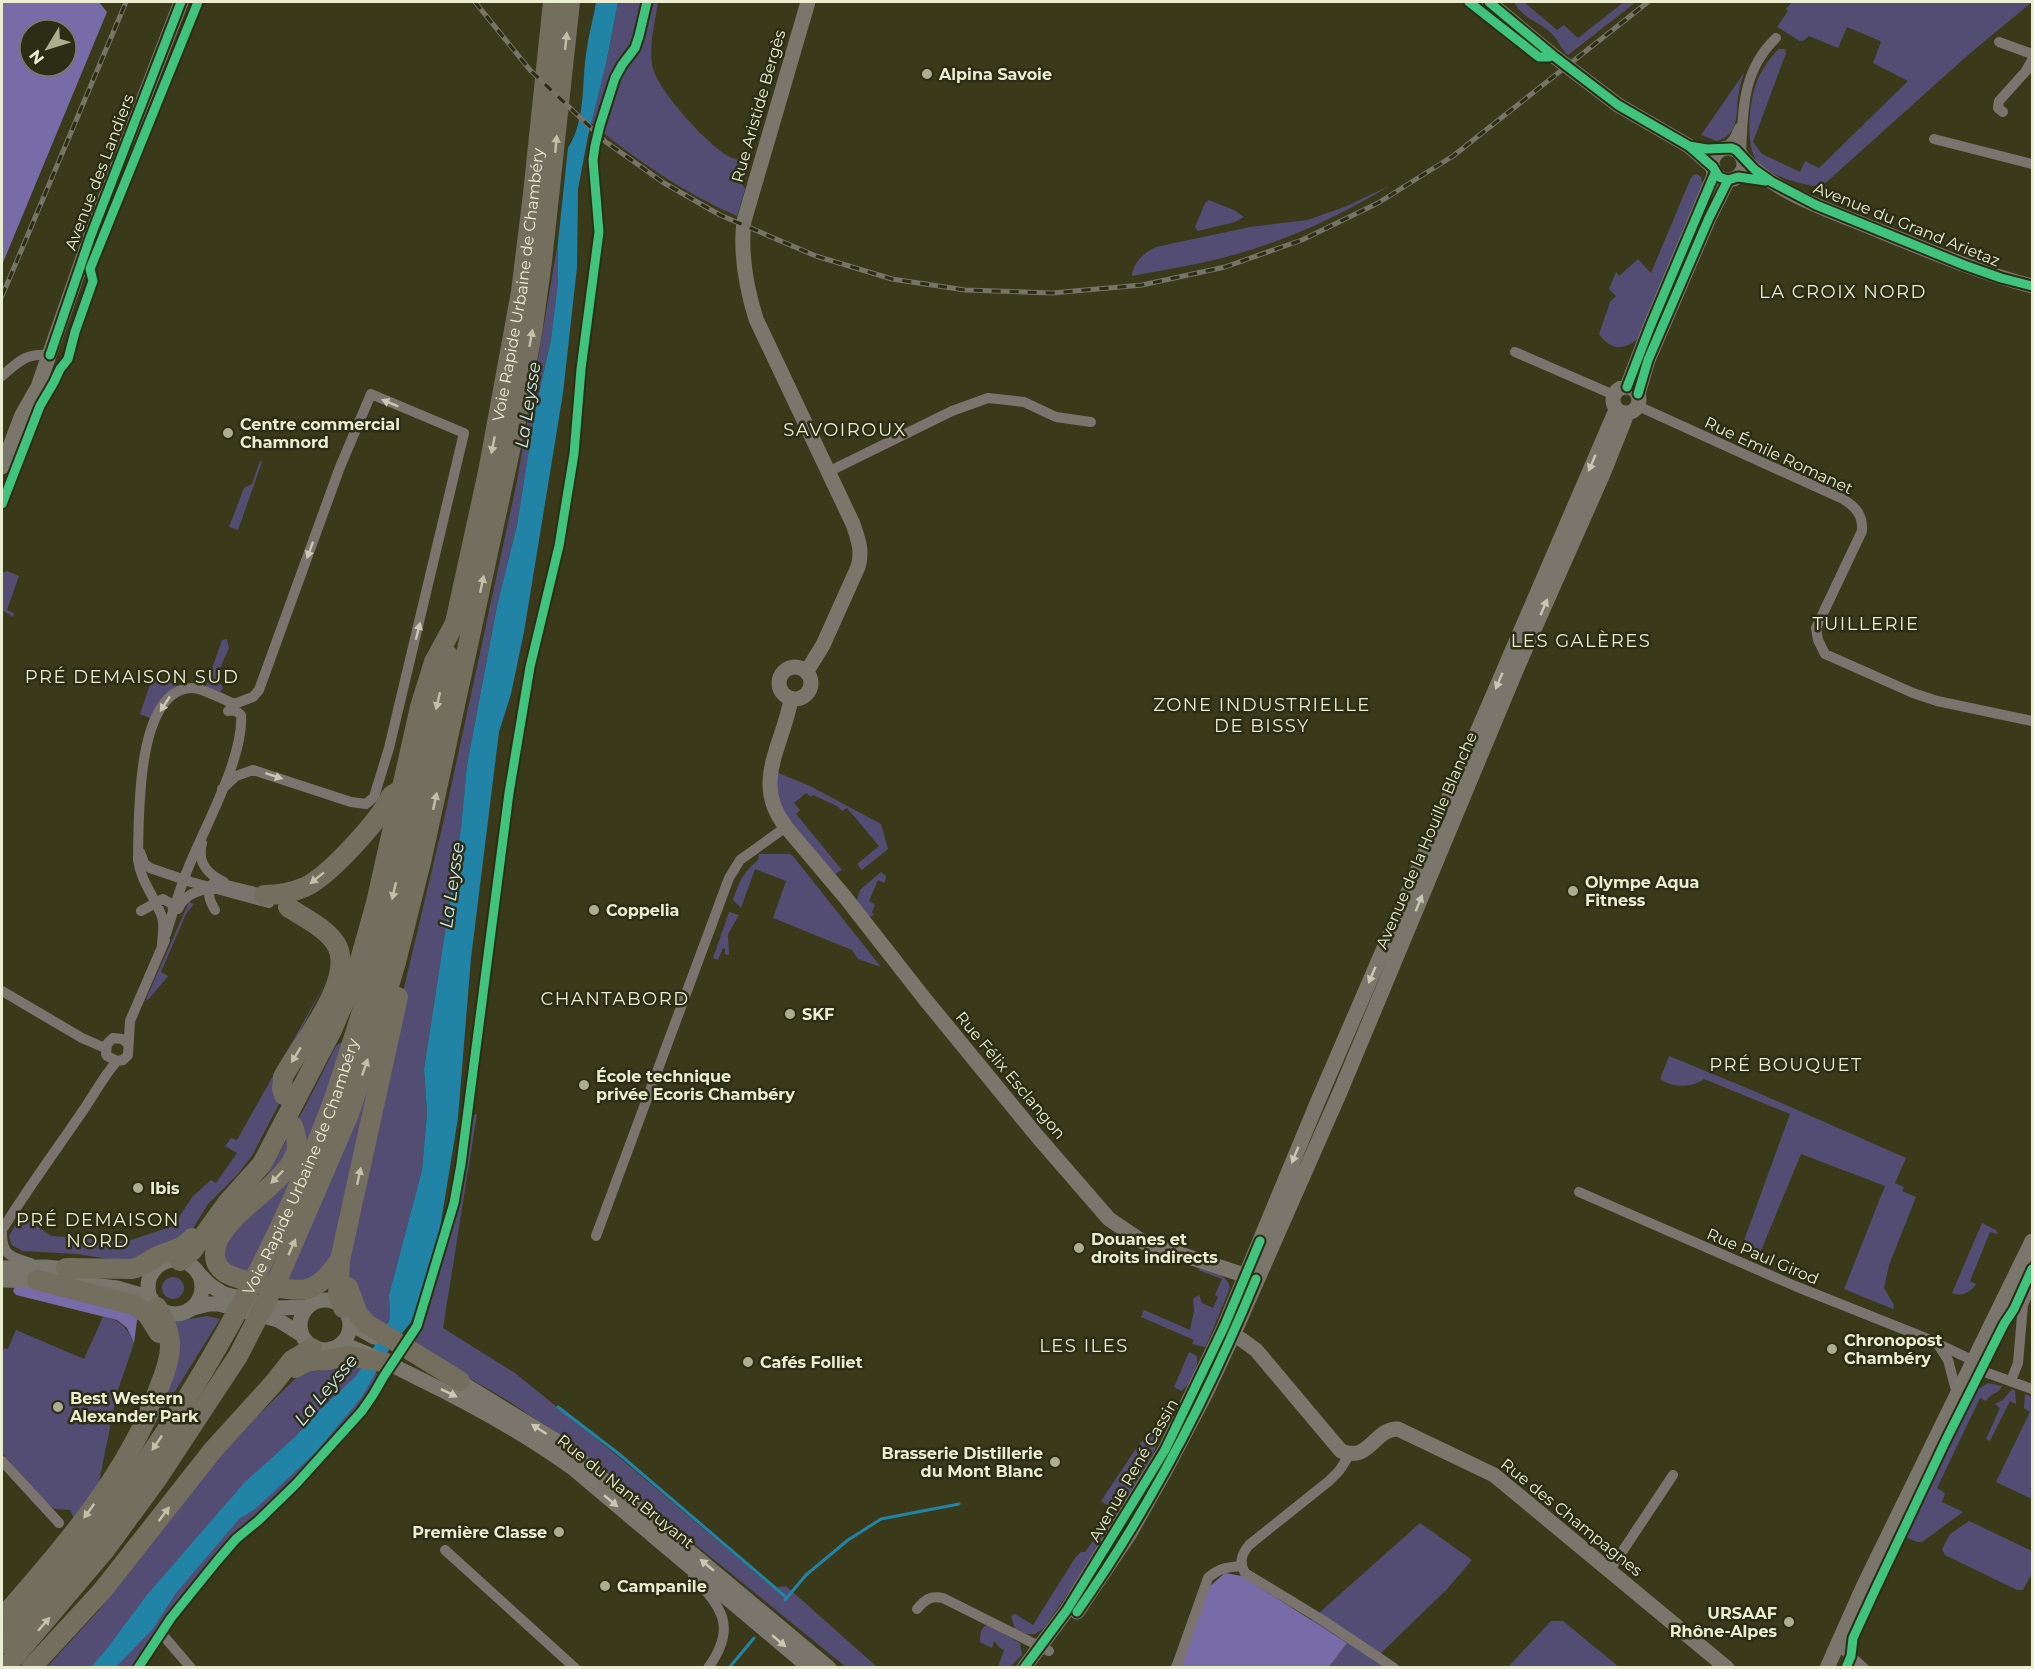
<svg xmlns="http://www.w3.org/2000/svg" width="2034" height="1669" font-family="Montserrat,sans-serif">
<rect width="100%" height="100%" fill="#3a3a1a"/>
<path fill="#544d73" d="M618,2H658C655,22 649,45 652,65C656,89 707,144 728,156C733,159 740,160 745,161L740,180L745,189L737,216C684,193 636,160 591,123L606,64Z
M1514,2H1524L1557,30L1564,25L1578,38L1624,2H1636L1568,55C1560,48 1558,39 1550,32C1537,20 1524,20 1514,2Z
M1792,2H2032L1968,55L1821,187C1801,185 1777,178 1760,165C1744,151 1749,103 1756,84C1760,72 1770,57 1779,49H1785L1786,53L1753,142L1762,154L1800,172L1805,161L1819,168L1908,81L1873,63L1881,42L1878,40L1847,27L1838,48L1809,36L1803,41H1800L1777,27L1788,11L1786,9Z
M1744,73C1741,81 1739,89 1738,97C1736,116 1739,134 1717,141L1701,135Z
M1697,174L1701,177L1703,185L1638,339C1622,351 1611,350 1599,334L1610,302L1616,296L1609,289L1616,272L1619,276L1638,259L1651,273L1690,180L1693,175Z
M1389,186C1338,217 1284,242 1226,257C1195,265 1163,270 1132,276C1133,262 1144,253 1156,247L1250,227L1308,220L1347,206Z
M1209,200L1234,210L1244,217L1235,222L1198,231L1195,227L1205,203Z
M558,242V282L551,339L535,412L517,525L497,606L467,765L461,828L424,1069L427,1113L422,1170L389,1295L390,1319L385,1326L334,1286L233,1274L223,1255L224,1244L239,1226L307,1103L336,1046L402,996L445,815L517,481Z
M260,461L262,462L238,530L229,527L244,488L252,484Z
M7,571L19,576L7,610L14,613L13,617L2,610V573Z
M227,639L229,648L216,677L223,688L220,692L206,686L222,640Z
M153,676L179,686L163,697L153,719L140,714Z
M776,772L810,786L881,824L888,849L862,870L857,864L879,846L847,808L842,811L837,806L813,795L811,797L806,793L794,803L800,810L796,814L842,870L835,874L776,805Z
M759,854H790L793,856L881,967L858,959L852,950L773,918L786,881L755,869L741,908L733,900C740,880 743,873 758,860Z
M881,872L886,876L885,883L878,880L869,901L875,905L872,912L874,915L870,917L856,903L860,890Z
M189,902L194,904L186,914L161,972L168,976L148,1000L146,999Z
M729,912L739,915L728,934L729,955L725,954V949L723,948L718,960L713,958Z
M327,980L273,1083L279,1104L253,1154L238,1174L208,1204L187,1238L152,1248L138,1258L126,1262L78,1254L22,1251L12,1245L9,1236L21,1215L51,1236L128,1241L173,1226L193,1196L211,1180L216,1183L237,1153L225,1146L231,1138L237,1140Z
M1669,1056L1754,1091L1906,1158L1895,1183L1904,1187L1902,1191L1916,1197L1889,1265L1884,1288L1894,1305L1893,1309L1844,1289L1885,1186L1801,1154L1760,1253L1742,1246L1790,1114L1704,1079C1692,1088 1672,1088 1660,1079Z
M477,1114L443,1328L515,1373L620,1458L773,1588L786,1586L877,1667H846L573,1445L510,1402L425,1352L410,1341L434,1282L459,1195L469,1121L474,1115Z
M1982,1223L1996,1230L1998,1234L1990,1232L1970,1281L1976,1284C1971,1292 1961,1297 1952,1293Z
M1201,1268C1213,1272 1227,1274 1230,1288L1206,1346L1204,1347L1192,1344L1194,1340L1141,1317L1144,1310L1190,1330L1194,1311L1193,1299L1199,1295L1202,1303L1213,1308L1218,1297L1215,1295L1222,1279L1198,1270Z
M162 1288a11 11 0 1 1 22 0a11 11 0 1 1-22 0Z
M207,1316L220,1319L154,1425L169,1320L190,1319Z
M103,1317C121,1320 126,1327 134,1343L117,1393L96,1497L74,1519L70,1510L55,1509L48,1505L2,1453V1356L4,1348L8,1349L16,1330L84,1359Z
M1189,1352L1197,1356C1199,1367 1190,1386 1181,1391L1174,1387Z
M350,1364L384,1376L296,1484L236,1539L179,1607L141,1667L46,1668L100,1609L229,1444L296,1378L310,1369L319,1371Z
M1988,1383L2002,1386C1999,1394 1990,1393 1986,1401L1980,1398L1937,1488L1945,1493L1942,1502L1963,1512L1922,1542H1917L1906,1537L1977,1390Z
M2012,1389L2015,1391L2016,1402V1404L2010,1401L1990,1441L1986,1439L2000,1408L1995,1404L2003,1400Z
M2025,1394L2032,1397V1499L1996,1482L2030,1412L2024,1408Z
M1153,1432H1157L1160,1437L1152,1456L1076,1582L1044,1628L1035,1634H1027L1015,1629L1011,1616L1015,1614L1033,1625L1075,1558L1081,1552H1085L1093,1541L1090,1537L1109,1506L1101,1501L1139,1444Z
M1969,1521L2032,1551V1573L2023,1590H2017L1945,1555L1942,1549L1950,1534Z
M1420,1523L1472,1560L1448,1588L1374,1660L1385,1667H1329L1347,1643L1310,1621Z
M1551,1621H1563L1619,1667H1508Z
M988,1625L1020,1643L1022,1655L1010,1667H998L1004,1650L1000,1648L994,1641L992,1648L980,1642C980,1635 980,1627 988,1625Z"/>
<path fill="#776ca8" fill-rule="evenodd" d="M2,2H99L107,12L2,265ZM30,30H66V66H30Z
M29,1286L138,1313L134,1343L127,1328L117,1320L16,1295L13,1291L15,1287Z
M1225,1573L1242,1576L1347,1643L1329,1667L1170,1668L1210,1586Z"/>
<path fill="#2184a7" d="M596,2H618L606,64L588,136L578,189L577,267L563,393L524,632L511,694L499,732L471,958L458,1118L440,1228L424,1288L411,1322L390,1348L361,1398L315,1453L255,1509L239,1519L176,1593L152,1630L116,1667L90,1668L106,1650L147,1595L245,1482L295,1437L317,1413L357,1375L390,1319L389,1295L422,1170L427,1113L424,1069L461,828L467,765L497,606L517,525L535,412L551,339L558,282V242L568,148C587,118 581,81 587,48C589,32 594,17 596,2Z"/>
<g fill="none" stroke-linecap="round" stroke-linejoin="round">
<path stroke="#2184a7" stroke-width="3" d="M558,1407L619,1454L787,1598
M785,1600L806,1575L848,1540L881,1519L959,1504
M729,1668L754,1638"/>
<path stroke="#7b746e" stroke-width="10" d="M1999,42L2032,54
M2003,112L1998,108L1999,101L2026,71L2032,60
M1934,139L2032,164
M1726,148L1734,139L1739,128
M1741,154C1743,109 1742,71 1776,38
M1515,352L1614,395
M2,376C19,361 26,353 50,355
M1638,406L1843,499C1856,507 1863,515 1862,531L1816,628L1818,640L1825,654L1913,693L1937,701L2032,721
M828,472L952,411L988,398L1024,402L1056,417L1091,422
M202,843C197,863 207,874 224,882
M140,852L144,863L150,868L191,882L269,903
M178,909C184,895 195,892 209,888
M215,910C209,900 206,892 214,882L259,893
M141,911L163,899L172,904L173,910
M166,934C174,909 181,883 192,859C208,821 244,755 241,715L235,710L228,711
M162,946C162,937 165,926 162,917C155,897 141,882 138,860C139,820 135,691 191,688C201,687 224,700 234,704L253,697L259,690L340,467L371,394L464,433L389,748L374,797L366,804L351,802L253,770L236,776L222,789
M2,991L82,1038L105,1048
M106,1054L107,1044L113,1038L122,1039L128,1044
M107,1056L117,1061L123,1060L128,1055L130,1021L165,940
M1579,1192L1795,1286L1928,1339L1974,1361
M2,1229C1,1254 9,1257 31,1263
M2,1230C26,1191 54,1153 80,1115C93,1097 102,1078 117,1061
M596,1236L729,878L740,860L786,827
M1937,1343L1948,1360L1957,1394
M1971,1367L2032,1389
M2011,1381L2018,1363L2023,1305L2032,1284
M1350,1454L1339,1471L1329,1481L1249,1545C1241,1555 1239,1562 1245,1573L1324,1621L1394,1668
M2,1461L59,1523
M445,1550L575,1668
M1610,1570L1673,1475
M693,1577C723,1608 737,1628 708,1668
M917,1609C925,1600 930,1595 943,1598L1049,1651
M162,1634L191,1668
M1837,1644L1864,1668
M1176,1668L1208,1578C1219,1568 1227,1567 1242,1566"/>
<path stroke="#7b766c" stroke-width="15" d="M1489,2L1555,57L1618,105L1689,146L1713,167
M1712 164a16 16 0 1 1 32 0a16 16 0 1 1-32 0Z
M1742,157C1778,196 1835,212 1882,232C1932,252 1980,273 2032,286
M1613 400a13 13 0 1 1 26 0a13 13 0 1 1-26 0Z
M1627,387L1650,327L1715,173
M1638,394L1648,360L1709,218L1728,180
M2,467L22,415L38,387L90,238L181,2
M779 683a16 16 0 1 1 32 0a16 16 0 1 1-32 0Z
M807,671L823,645L858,567C863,551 858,539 853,524L756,319C746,287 740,255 744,221L808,2
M791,699C783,746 751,783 786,827L845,897L924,998L1037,1136L1109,1219L1143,1242L1256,1279
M148 1287a27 27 0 1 1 54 0a27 27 0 1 1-54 0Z
M2,1268L46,1267L75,1270
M199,1274L210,1285L224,1294L278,1308L307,1307
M2,1280L48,1281
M75,1283L117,1288L151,1298
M300 1325a25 25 0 1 1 50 0a25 25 0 1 1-50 0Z
M193,1308L209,1304H219L278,1320L302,1335
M350,1320L358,1328L374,1337
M1227,1329L1256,1350L1341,1451C1370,1463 1374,1428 1398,1429L1494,1475L1727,1668
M342,1344C369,1353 396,1367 422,1380C475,1406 526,1434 574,1469L810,1668
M452,1377L561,1444L829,1668
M1077,1612L1130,1533L1166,1469L1206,1393L1234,1333L1340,1092L1517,668L1603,474L1627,414
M1024,1668L1067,1610L1165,1450L1224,1327L1318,1101L1616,410
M1827,1668L1864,1585L2032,1241"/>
<g stroke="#736e5e" stroke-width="20">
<path d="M264,895C278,895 291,893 305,887C329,876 380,820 391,796L395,793"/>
<path d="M284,1095L282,1089L283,1077C300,1045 357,979 336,944C325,927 304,918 288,907"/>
<path d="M293,1126C295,1133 298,1140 297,1148C292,1184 213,1217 215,1255C215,1261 218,1267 223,1271C232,1280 294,1293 307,1289C322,1285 331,1272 340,1260"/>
<path id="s1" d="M180,1261L193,1250L227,1203L262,1164L332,1030L356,974L376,903L420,707L434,662L455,623L488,472L521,292L533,194L553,2"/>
<path d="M66,1268L132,1269C142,1267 149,1260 158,1256C171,1250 183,1249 192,1238"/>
<path d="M37,1280L134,1305L147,1314L159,1333"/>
<path d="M348,1287L358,1314L367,1324L460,1381"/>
<path d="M343,1308L338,1294L340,1260L398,997"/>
<path d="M295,1368L308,1361L328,1360L348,1356L387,1363"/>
<path d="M2,1618C63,1549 129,1473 160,1385C165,1373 170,1359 170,1346C170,1331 164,1319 157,1307"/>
<path id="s2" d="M2,1644C140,1492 251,1312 326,1120C335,1098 342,1075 349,1052C392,923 419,788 448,655"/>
<path d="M5,1668L105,1550L157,1479L238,1356L280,1274L349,1114L371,1047L396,962L422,858L513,437L532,333L542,261L570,2"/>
<path d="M31,1668L102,1591L213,1450L273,1384L292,1360L312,1348"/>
</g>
<g stroke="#767466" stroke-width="5">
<path id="rail" d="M475,2L530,70L606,142L664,183L720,215L816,256L892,279L965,290L1052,293L1142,285L1225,267L1302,240L1378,203L1453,156L1648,2
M2,296L126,2"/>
</g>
<use href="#rail" stroke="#2c2d15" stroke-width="3" stroke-dasharray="9" stroke-linecap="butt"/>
<g stroke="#2c2d15" stroke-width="13">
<path id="cycleway" d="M1469,2L1539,57H1549
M1489,2L1555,57L1618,105L1689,146L1713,167L1719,177L1728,180L1738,177L1766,181
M1689,146L1707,149L1731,148L1736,150L1755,170L1772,182L1816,205L1964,265L2001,278L2032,286
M50,355L90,238L181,2
M1627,387L1650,327L1715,173
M1638,394L1648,360L1709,218L1728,180
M2,504L40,406L54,382L60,369L68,359L75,332L93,281L90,269L198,2
M1077,1612C1150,1508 1208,1396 1256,1279
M138,1668L171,1618L217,1561L236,1539L259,1520L296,1484L362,1411L373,1395L384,1376L417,1326L454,1203L461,1164L509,793L530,667L559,546L574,454L581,369L599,232L593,160L595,146L600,125L615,78L622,65L635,48L639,36L647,2
M1024,1668L1067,1610L1165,1450L1224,1327L1260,1241
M1846,1668L1851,1656L1853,1638L1875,1590L1945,1442L2004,1324L2014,1309L2032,1269"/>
</g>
<use href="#cycleway" stroke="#40c37c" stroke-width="9"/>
</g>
<defs><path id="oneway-solid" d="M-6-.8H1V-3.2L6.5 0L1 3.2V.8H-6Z" transform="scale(1.5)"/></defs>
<g fill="#c1c1a8">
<use href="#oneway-solid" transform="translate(566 41) rotate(-84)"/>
<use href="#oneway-solid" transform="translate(556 144) rotate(-85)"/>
<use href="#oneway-solid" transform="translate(531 338) rotate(-80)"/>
<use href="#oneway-solid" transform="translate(493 445) rotate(101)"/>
<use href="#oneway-solid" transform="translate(482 584) rotate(-78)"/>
<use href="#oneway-solid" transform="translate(438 701) rotate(103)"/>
<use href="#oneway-solid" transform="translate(435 801) rotate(-78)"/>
<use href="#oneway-solid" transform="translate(317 878) rotate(141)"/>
<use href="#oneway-solid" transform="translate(394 891) rotate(103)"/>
<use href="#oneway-solid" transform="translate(296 1055) rotate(121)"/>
<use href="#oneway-solid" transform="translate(365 1067) rotate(-71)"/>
<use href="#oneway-solid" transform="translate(359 1176) rotate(-78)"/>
<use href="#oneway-solid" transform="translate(277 1177) rotate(134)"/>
<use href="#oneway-solid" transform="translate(292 1247) rotate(-66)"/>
<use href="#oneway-solid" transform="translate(157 1443) rotate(124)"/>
<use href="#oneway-solid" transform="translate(89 1511) rotate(126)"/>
<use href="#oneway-solid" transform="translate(164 1514) rotate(-53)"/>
<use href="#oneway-solid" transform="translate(44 1624) rotate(-49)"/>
</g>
<g fill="#c9c9b3">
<use href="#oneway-solid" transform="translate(390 403) rotate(-158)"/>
<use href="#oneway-solid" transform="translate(310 550) rotate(110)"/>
<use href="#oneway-solid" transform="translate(418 631) rotate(-76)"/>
<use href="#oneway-solid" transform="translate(165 704) rotate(123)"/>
<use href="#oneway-solid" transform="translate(274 776) rotate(18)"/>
</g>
<g fill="#c9c9b2">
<use href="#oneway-solid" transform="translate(1592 463) rotate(113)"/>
<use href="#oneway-solid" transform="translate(1544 607) rotate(-67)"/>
<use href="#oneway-solid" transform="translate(1499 681) rotate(113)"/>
<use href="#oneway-solid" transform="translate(1419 903) rotate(-68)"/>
<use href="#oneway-solid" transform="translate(1372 975) rotate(113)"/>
<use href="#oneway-solid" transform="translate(1295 1155) rotate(113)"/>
<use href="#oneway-solid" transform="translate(449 1393) rotate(26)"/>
<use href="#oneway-solid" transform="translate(539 1429) rotate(-147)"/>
<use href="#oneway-solid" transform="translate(611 1501) rotate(40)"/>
<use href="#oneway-solid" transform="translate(707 1565) rotate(-140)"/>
<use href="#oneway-solid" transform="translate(779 1641) rotate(40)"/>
</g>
<g fill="#adae90" stroke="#2c2d15" stroke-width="2">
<circle cx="927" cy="74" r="6"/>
<circle cx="228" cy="433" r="6"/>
<circle cx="1573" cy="891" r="6"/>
<circle cx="594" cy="910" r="6"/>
<circle cx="790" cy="1014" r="6"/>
<circle cx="584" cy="1085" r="6"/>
<circle cx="138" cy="1188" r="6"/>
<circle cx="1079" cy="1248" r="6"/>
<circle cx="1832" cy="1349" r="6"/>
<circle cx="748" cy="1362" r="6"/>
<circle cx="58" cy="1407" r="6"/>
<circle cx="1055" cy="1462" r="6"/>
<circle cx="559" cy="1532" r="6"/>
<circle cx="605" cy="1586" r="6"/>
<circle cx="1789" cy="1622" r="6"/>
</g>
<g text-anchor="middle" stroke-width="5" stroke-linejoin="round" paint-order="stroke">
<g font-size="16" font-weight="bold" fill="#ebedd0" stroke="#2c2d15" text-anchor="start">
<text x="939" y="80">Alpina Savoie</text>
<text x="240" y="430">Centre commercial<tspan x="240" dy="18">Chamnord</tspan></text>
<text x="1585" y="888">Olympe Aqua<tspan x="1585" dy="18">Fitness</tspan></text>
<text x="606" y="916">Coppelia</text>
<text x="802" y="1020">SKF</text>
<text x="596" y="1082">École technique<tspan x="596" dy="18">privée Ecoris Chambéry</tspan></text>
<text x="150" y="1194">Ibis</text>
<text x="1091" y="1245">Douanes et<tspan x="1091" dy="18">droits indirects</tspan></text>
<text x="1844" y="1346">Chronopost<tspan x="1844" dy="18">Chambéry</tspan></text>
<text x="760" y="1368">Cafés Folliet</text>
<text x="70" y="1404">Best Western<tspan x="70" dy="18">Alexander Park</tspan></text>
<text x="1043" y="1459" text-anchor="end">Brasserie Distillerie<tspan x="1043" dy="18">du Mont Blanc</tspan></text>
<text x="547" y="1538" text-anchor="end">Première Classe</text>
<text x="617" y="1592">Campanile</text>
<text x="1777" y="1619" text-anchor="end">URSAAF<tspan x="1777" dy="18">Rhône-Alpes</tspan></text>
</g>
<g font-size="16" fill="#ebedd0" stroke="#2c2d15">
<text transform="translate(758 106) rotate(-74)" y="6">Rue Aristide Bergès</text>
<text transform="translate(99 172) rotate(-69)" y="6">Avenue des Landiers</text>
<text transform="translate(1907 224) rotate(22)" y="6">Avenue du Grand Arietaz</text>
<text dy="6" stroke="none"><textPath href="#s1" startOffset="1050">Voie Rapide Urbaine de Chambéry</textPath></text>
<text transform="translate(1779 455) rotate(25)" y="6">Rue Émile Romanet</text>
<text transform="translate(1426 840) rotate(-67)" y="6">Avenue de la Houille Blanche</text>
<text transform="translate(1011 1075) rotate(50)" y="6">Rue Félix Esclangon</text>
<text dy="6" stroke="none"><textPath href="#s2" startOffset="567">Voie Rapide Urbaine de Chambéry</textPath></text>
<text transform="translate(1763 1256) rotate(23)" y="6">Rue Paul Girod</text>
<text transform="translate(1133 1470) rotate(-60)" y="6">Avenue René Cassin</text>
<text transform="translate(626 1491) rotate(39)" y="6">Rue du Nant Bruyant</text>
<text transform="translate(1572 1517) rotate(39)" y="6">Rue des Champagnes</text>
</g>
<g font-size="18" letter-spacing="1.5" fill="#ebedd0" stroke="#2c2d15">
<text x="1843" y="298">LA CROIX NORD</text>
<text x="845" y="436">SAVOIROUX</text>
<text x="1866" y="630">TUILLERIE</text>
<text x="1581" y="647">LES GALÈRES</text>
<text x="132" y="683">PRÉ DEMAISON SUD</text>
<text x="1262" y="711">ZONE INDUSTRIELLE<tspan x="1262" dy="21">DE BISSY</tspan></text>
<text x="615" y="1005">CHANTABORD</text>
<text x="1786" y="1071">PRÉ BOUQUET</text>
<text x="98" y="1226">PRÉ DEMAISON<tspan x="98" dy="21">NORD</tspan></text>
<text x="1084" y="1352">LES ILES</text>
</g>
<g font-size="18" font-style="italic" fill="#cfe5f0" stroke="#2c2d15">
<text transform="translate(528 405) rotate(-81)" y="6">La Leysse</text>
<text transform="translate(452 885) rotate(-82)" y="6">La Leysse</text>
<text transform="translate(326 1390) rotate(-50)" y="6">La Leysse</text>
</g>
</g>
<rect width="2034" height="1669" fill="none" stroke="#ebedd0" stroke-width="6"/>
<g transform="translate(48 48) rotate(232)"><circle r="28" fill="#2c2d15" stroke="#787a60" stroke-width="1.5"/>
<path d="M0-4.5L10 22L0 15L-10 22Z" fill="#adae90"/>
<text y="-9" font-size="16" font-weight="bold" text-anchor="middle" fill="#ebedd0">N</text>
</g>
</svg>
